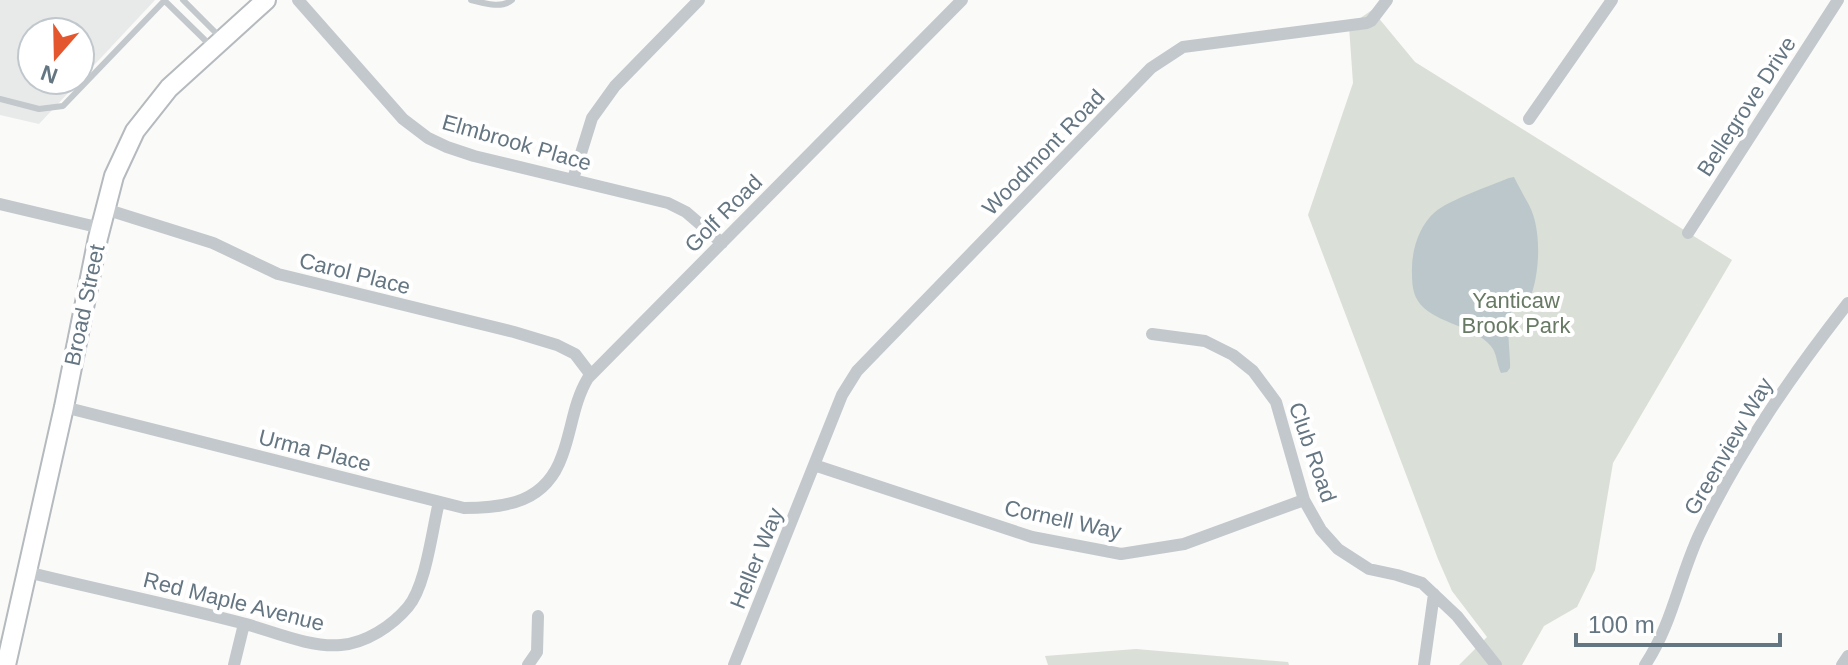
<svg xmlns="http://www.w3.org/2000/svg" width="1848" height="665" font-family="Arial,sans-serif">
<rect width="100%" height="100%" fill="#fafaf8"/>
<path fill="#e8e9e9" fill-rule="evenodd" d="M0,0H155L39,124L0,115ZM32,32H80V80H32Z"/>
<path fill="#dadfd7" d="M1372,10L1415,62L1732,260L1613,463L1595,570L1577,607L1544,626L1522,665H1459L1487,637L1452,591L1438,559L1308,215L1353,83L1349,26Z
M1136,649L1288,662L1289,665H1048L1045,656Z"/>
<path fill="#bbc7cb" d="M1514,177C1519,187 1524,196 1529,205C1542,229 1540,274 1530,298C1525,301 1517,304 1513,309C1504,320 1511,353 1510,368L1507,372L1501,373C1497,365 1497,356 1493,349C1480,328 1443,325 1424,308C1414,299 1412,288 1412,274C1411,252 1418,227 1435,212C1449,200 1490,186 1509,178Z"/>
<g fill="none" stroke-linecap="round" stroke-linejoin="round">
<g stroke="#b5babe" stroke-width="22">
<path id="primary" d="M6,665L64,407L98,238L114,176L135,131L169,88L266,0"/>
</g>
<path stroke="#c3c8cc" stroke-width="6" d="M183,0L220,37
M471,0C484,3 501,9 512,0
M165,1L211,46
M0,99L39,109L63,106L165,0"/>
<path stroke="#c3c8cc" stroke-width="12" d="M298,0L403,119L428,138L447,147L474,156L668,203L686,212L722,243
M1529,119L1612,0
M573,179L592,118L615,86L699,0
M0,204L101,228
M105,209L213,243L278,274L514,332L557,345L575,354L591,375
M1688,233L1838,0
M1152,334L1205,341L1233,355L1253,371L1276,402L1304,500L1321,530L1338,549L1369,569L1397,575L1422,583L1457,616L1496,665
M64,407L464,508C507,508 546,502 562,456C572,430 573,403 588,378L962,0
M814,465L1032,537L1121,554L1184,544L1304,500
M27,572C100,590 173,605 246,624C274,632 312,648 341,645C366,643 392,626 408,607C426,586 432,530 439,502
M234,665L244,624
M528,665L537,652L538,616
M734,665L842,395L857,371L1151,68L1183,47L1367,23L1371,21L1387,0
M1424,665L1434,594
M1645,665C1672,625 1679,578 1699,535C1739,451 1791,376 1848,303
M1842,665L1848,656"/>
<use href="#primary" stroke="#fff" stroke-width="18"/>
</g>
<g text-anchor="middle" stroke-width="8" stroke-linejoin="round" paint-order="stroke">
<g font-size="22" fill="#657683" stroke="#fff">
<text transform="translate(1746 106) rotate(-57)" y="8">Bellegrove Drive</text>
<text transform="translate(517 142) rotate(16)" y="8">Elmbrook Place</text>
<text transform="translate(1043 152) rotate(-46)" y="8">Woodmont Road</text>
<text transform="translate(723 213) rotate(-45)" y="8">Golf Road</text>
<text transform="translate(355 273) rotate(14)" y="8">Carol Place</text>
<text transform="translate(84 305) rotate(-78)" y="8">Broad Street</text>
<text transform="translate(1728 446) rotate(-60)" y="8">Greenview Way</text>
<text transform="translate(315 450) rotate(14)" y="8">Urma Place</text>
<text transform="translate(1313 452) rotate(71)" y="8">Club Road</text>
<text transform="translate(1063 519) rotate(12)" y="8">Cornell Way</text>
<text transform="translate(756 558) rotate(-68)" y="8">Heller Way</text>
<text transform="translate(234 601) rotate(14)" y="8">Red Maple Avenue</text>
</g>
<g font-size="22" fill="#687a64" stroke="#fff">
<text x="1516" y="308">Yanticaw<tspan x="1516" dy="25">Brook Park</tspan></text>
</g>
</g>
<g transform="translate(56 56) rotate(200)"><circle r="38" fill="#ffffff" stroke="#c1c8cd" stroke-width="2"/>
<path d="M0-6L14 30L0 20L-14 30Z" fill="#e4572e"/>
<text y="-12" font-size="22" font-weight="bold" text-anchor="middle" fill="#657683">N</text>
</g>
<path d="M1576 633v12h204v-12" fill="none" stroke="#657683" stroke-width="4"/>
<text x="1588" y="633" font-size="24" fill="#657683" stroke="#ffffff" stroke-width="6" paint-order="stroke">100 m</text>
</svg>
